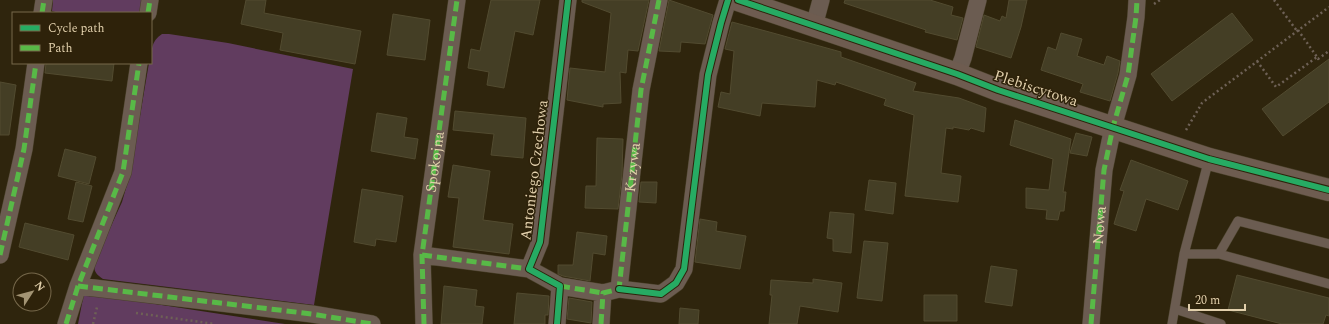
<svg xmlns="http://www.w3.org/2000/svg" width="1329" height="324" font-family="Spectral,serif">
<rect width="100%" height="100%" fill="#2f250d"/>
<path fill="#613c5f" d="M53,0H145L143,13H59L52,11Z
M162,34H169L228,43L353,69L314,305L103,279C95,274 93,270 95,261L122,202L130,174L149,63H151C151,51 151,41 162,34Z
M84,293L285,324H78Z"/>
<path fill="#443e25" stroke="#524b30" d="M246,0H266L264,13L361,31L355,64L280,50L283,33L241,24Z
M491,0H540L533,35L515,31L504,88L487,85L489,72L468,68L471,49L480,51Z
M582,0H649L638,51L628,50L626,73L620,72L621,103L603,104V107L567,100L570,68L605,72L611,13L582,2Z
M669,0L713,15L705,44L681,42L680,52L659,51Z
M845,0H930L953,7L951,15L963,18L957,40L925,32L926,30L844,3Z
M1009,0H1027L1021,27L1011,58L976,47L984,15L1000,21L1002,16L1006,18Z
M1232,13L1253,40L1172,101L1151,74Z
M393,14L430,20L425,60L387,55Z
M732,22L773,33L841,52V57L916,83L913,91L959,98L986,108L984,132L971,128L969,130L953,127V129L946,128L941,173L961,176L958,202L905,196L914,115L884,105L886,99L836,82L835,85L817,80L815,107L762,103L760,116L718,107L721,92L730,94L734,51L725,49Z
M1061,33L1082,39L1077,56L1104,65L1107,56L1120,61L1118,73L1110,101L1080,92L1083,84L1041,70L1048,47L1056,50Z
M1329,59V102L1283,136L1262,109Z
M46,63H114L112,81L45,73Z
M0,82L16,85L9,135H0Z
M455,111L526,118L523,158L491,155L494,134L453,130Z
M377,113L407,118L404,137L418,139L415,159L371,151Z
M1015,120L1071,139L1063,192H1066L1064,211H1060L1058,220L1046,219L1047,210L1026,208V188L1049,190L1053,159L1010,145Z
M1076,133L1092,137L1087,156L1070,153Z
M597,138L623,139L622,175L618,209L585,208L586,186H596Z
M65,149L96,157L89,184L58,176Z
M1131,160L1188,181L1178,210L1146,199L1136,231L1114,224L1124,191L1120,190Z
M453,165L490,171L483,220L513,224L509,254L453,247L459,198L448,197Z
M869,180L896,183L893,214L865,210Z
M76,182L92,186L83,222L68,219Z
M641,182H657L656,203L639,202Z
M362,189L403,196L396,242L376,239L375,246L354,242Z
M830,212L854,214L851,253L833,251V239L827,238Z
M700,219L717,222L716,231L746,236L740,269L695,262Z
M25,223L74,235L68,260L19,247Z
M577,232L607,236L605,255L593,253L590,281L563,276L558,274V265H573Z
M864,241L888,243L882,301L857,298Z
M991,266L1017,270L1012,306L985,302Z
M1237,275L1329,298V316L1326,315L1323,324H1282L1228,310Z
M813,279L842,283L838,312L800,306L797,324H769L772,295H770L771,280L813,283Z
M444,286L477,290L475,306L484,307L482,324H441Z
M517,293L549,296L548,315H545V324H514Z
M924,295H957V321H924Z
M569,298L592,302L591,323L567,319Z
M680,308L699,310L698,324H679Z"/>
<g fill="none" stroke-linecap="round" stroke-linejoin="round">
<g stroke="#494029" stroke-width="10">
<path id="lane" d="M1184,254H1219L1238,221L1329,244
M1219,254L1329,284
M1175,309L1221,324
M1172,324L1184,254L1209,159"/>
</g>
<g stroke="#494029" stroke-width="18">
<path id="street" d="M42,13L44,0
M148,13L150,0
M814,26L821,0
M957,74L963,58L978,0
M0,255L24,149L36,63
M422,255L529,269
M78,286L312,314L372,324
M560,286L603,293
M619,289L661,294L676,283L684,269L708,75L721,23L728,0
M66,324L78,286L123,172L139,63
M424,324L422,255L457,0
M557,324L560,286L529,269L540,242L568,0
M601,324L603,293L619,289L641,90L659,0
M1091,324L1104,170L1113,127L1128,75L1136,17L1137,0"/>
</g>
<g stroke="#494029" stroke-width="23">
<path id="secondary" d="M738,0L957,74L998,90L1209,159L1329,190"/>
</g>
<path stroke="#6e6156" stroke-width="2.5" stroke-dasharray="2 3" stroke-linecap="butt" d="M1274,0L1297,31
M1154,4L1160,0
M1298,30L1317,57
M1257,61L1276,87L1317,57L1318,59L1329,51
M1186,130L1202,103L1329,7
M136,313L215,324
M93,324L97,307H99"/>
<use href="#lane" stroke="#6b5c51" stroke-width="9"/>
<use href="#street" stroke="#6b5c51" stroke-width="17"/>
<use href="#secondary" stroke="#6e5c50" stroke-width="22"/>
<g stroke="#58b947" stroke-width="5" stroke-dasharray="10 5" stroke-linecap="butt">
<path d="M42,13L44,0"/>
<path d="M148,13L150,0"/>
<path d="M0,255L24,149L36,63"/>
<path d="M422,255L529,269"/>
<path d="M78,286L312,314L372,324"/>
<path d="M560,286L603,293"/>
<path d="M66,324L78,286L123,172L139,63"/>
<path id="s1" d="M424,324L422,255L457,0"/>
<path id="s2" d="M601,324L603,293L619,289L641,90L659,0"/>
<path id="s3" d="M1091,324L1104,170L1113,127L1128,75L1136,17L1137,0"/>
</g>
<g stroke="#2e220a" stroke-width="8">
<path id="cycleway" d="M738,0L957,74L998,90L1209,159L1329,190
M619,289L661,294L676,283L684,269L708,75L721,23L728,0
M557,324L560,286L529,269L540,242L568,0"/>
</g>
<use href="#cycleway" stroke="#26ab63" stroke-width="6"/>
</g>
<g text-anchor="middle" stroke-width="3" stroke-linejoin="round" paint-order="stroke">
<g font-size="15" fill="#e2d0ac" stroke="#2e220a">
<text transform="translate(1036 88) rotate(18)" y="5">Plebiscytowa</text>
<text dy="5" stroke="none"><textPath href="#s1" startOffset="163">Spokojna</textPath></text>
<text dy="5" stroke="none"><textPath href="#s2" startOffset="170">Krzywa</textPath></text>
<text transform="translate(534 170) rotate(-83)" y="5">Antoniego Czechowa</text>
<text dy="5" stroke="none"><textPath href="#s3" startOffset="99">Nowa</textPath></text>
</g>
</g>
<rect x="12" y="12" width="140" height="52" fill="#2e220a" stroke="#76684b"/>
<rect x="20" y="25" width="20" height="6" fill="#26ab63" stroke="#76684b"/>
<text x="48" y="32" font-size="12" fill="#e2d0ac">Cycle path</text>
<rect x="20" y="45" width="20" height="6" fill="#58b947" stroke="#76684b"/>
<text x="48" y="52" font-size="12" fill="#e2d0ac">Path</text>
<g transform="translate(32 292) rotate(54)"><circle r="19" fill="#2e220a" stroke="#76684b"/>
<path d="M0-3L7 15L0 10L-7 15Z" fill="#a39474"/>
<text y="-6" font-size="11" font-weight="bold" text-anchor="middle" fill="#e2d0ac">N</text>
</g>
<path d="M1189 304v6h56v-6" fill="none" stroke="#e2d0ac" stroke-width="2"/>
<text x="1195" y="304" font-size="12" fill="#e2d0ac" stroke="#2e220a" stroke-width="3" paint-order="stroke">20 m</text>
</svg>
